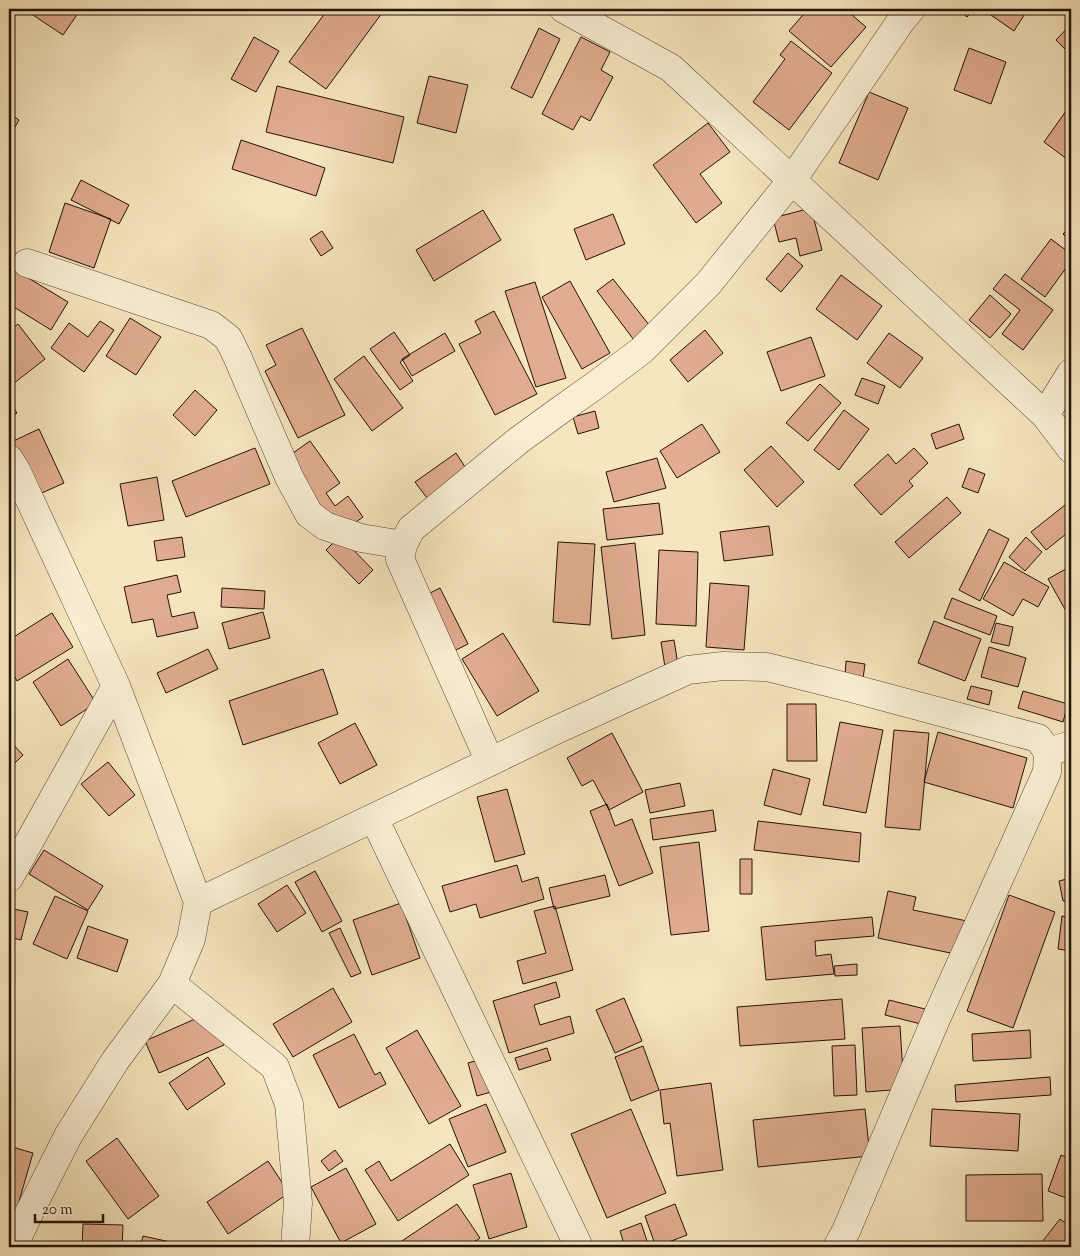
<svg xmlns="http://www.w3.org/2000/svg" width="1080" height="1256" font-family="'Sorts Mill Goudy',serif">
<rect width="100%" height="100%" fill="#f6e5bd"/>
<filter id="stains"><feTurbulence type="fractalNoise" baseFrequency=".004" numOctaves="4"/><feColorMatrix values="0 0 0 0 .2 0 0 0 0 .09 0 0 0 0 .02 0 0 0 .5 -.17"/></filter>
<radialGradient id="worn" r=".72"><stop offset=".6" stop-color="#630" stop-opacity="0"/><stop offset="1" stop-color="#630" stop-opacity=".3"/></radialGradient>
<path fill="#e1ac90" stroke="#211309" d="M24,9H81L63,35Z
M328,9H385L326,89L289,62Z
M808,9H845L866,27L831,67L789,31Z
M957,9H974L967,17Z
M991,9H1028L1014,31L988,13Z
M1071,24V55L1056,40Z
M539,28L560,39L532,98L511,88Z
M254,37L279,51L256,92L231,79Z
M581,37L610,52L601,70L613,77L590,121L581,116L573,130L542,114Z
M791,41L832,73L789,130L753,102L785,59L780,55Z
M969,48L1006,62L991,104L954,90Z
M429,76L468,85L456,133L417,123Z
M277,86L404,117L393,163L266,132Z
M869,92L908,108L878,180L839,163Z
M1071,104V162L1044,142Z
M9,113L19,120L11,134L9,132Z
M708,123L730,152L700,174L722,203L696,223L653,165Z
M241,140L325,168L316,196L232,169Z
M81,180L129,205L119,224L71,200Z
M65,203L111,219L94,268L49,252Z
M811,208L822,250L800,256L796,238L779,242L773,218Z
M483,210L501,240L434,281L416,250Z
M613,214L625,244L586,260L574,229Z
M1071,225V242L1063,234Z
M322,231L333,248L321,256L310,239Z
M1051,239L1071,254V261L1045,297L1021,279Z
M788,253L803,266L781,292L766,279Z
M10,267L68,302L51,330L9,304V270Z
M1071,273V287L1065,282Z
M1005,274L1053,310L1023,350L1002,334L1020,310L993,289Z
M841,275L882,306L857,340L816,309Z
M613,279L657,335L640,348L597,291Z
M570,281L610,353L582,369L542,297Z
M535,282L566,378L536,387L505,291Z
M990,295L1011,314L990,338L969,320Z
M494,311L537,394L495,415L459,344L481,333L475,321Z
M130,318L161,337L136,375L106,356Z
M100,321L114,330L84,372L51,348L69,323L88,337Z
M18,324L45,359L9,387V331Z
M302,328L345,415L298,438L265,371L276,365L266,345Z
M705,330L723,353L688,382L670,360Z
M394,332L410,355L400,362L413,381L400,390L370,349Z
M445,333L455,351L412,376L402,359Z
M889,333L923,358L900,388L867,363Z
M811,337L825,376L781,391L767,352Z
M364,356L403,408L372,431L334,379Z
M862,378L885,386L878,404L855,395Z
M820,384L841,403L808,441L786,423Z
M195,390L217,410L195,436L173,415Z
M9,401L17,413L9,419Z
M844,410L869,429L839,470L814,450Z
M595,411L599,428L578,434L573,417Z
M702,424L720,452L677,478L660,451Z
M959,424L964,439L936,449L931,434Z
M39,429L64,483L33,497L9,443Z
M310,441L340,483L326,493L335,506L348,496L363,517L337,536L283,460Z
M771,446L804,482L777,507L744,470Z
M255,448L270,484L186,517L172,481Z
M914,448L928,463L909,481L913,486L881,515L854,485L888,454L896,464Z
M456,453L467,470L427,498L415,482Z
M657,458L666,488L614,502L606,472Z
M969,468L985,474L978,493L962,487Z
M157,477L164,520L128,526L120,484Z
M947,497L961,513L909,558L895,542Z
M659,503L663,534L607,540L603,509Z
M1065,505L1071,512V530L1046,550L1031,532Z
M769,526L773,555L724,561L720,532Z
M989,529L1009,539L980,601L959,590Z
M340,536L373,570L359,584L326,550Z
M182,537L185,557L157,561L154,541Z
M1026,537L1042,552L1025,571L1009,557Z
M558,542L595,544L590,625L553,622Z
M635,543L645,635L612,639L601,547Z
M659,550L698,552L696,626L656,624Z
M1004,562L1049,587L1038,607L1023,599L1013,616L983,599Z
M1071,566V620L1048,579Z
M177,575L181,592L167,595L172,617L194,612L198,628L157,637L153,619L132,623L124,587Z
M710,583L749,586L744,650L706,647Z
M222,588L265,591L264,609L221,607Z
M440,588L468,644L452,652L424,596Z
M952,598L997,616L990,635L944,618Z
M263,612L270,638L229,649L222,623Z
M52,613L73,647L17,681L9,666V640Z
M934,621L981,639L965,681L918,663Z
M996,623L1013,627L1009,646L991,642Z
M503,633L539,691L497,716L462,659Z
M674,640L678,665L665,667L661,642Z
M989,647L1026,658L1018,687L981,677Z
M208,649L218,669L166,693L157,673Z
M68,659L96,703L61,726L33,682Z
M846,661L865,664L863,679L845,677Z
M323,669L338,714L243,745L229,701Z
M971,686L992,691L989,705L967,699Z
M1023,691L1068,704L1063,722L1018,708Z
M787,704H816L817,761H787Z
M840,722L883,730L866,813L823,805Z
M355,723L377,765L340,784L318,743Z
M894,730L929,733L920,830L885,827Z
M938,732L1027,758L1013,808L924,782Z
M612,733L643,792L609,810L593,780L582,786L567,758Z
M9,740L23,755L9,769Z
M108,762L135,795L109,816L81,784Z
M773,769L810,779L801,815L764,805Z
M680,783L685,806L650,813L645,790Z
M507,789L525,854L495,862L477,797Z
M607,804L615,826L632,819L653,873L619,886L590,811Z
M713,810L716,831L653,840L650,819Z
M758,821L861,833L859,862L754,850Z
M699,842L709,931L671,935L660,847Z
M44,850L103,886L88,910L29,874Z
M740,859H752V894H740Z
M517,865L522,882L538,877L544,899L480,918L476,904L450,912L442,886Z
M315,871L342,921L322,932L295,882Z
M605,875L610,896L554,909L549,888Z
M1071,878V900L1063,901L1059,881Z
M287,885L306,913L277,932L258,904Z
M888,891L916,897L913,910L972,922L965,956L878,938Z
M1009,895L1055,912L1013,1028L967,1011Z
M55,896L88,911L67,959L33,944Z
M401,903L420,958L372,975L353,920Z
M555,906L573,970L523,984L517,961L546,953L534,911Z
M9,908L28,912L21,940L9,937Z
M1062,916L1071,918V951L1058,949Z
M872,917L874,936L815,941L816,956L831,954L834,974L766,980L761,927Z
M88,926L128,940L117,972L77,958Z
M340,928L361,973L351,977L329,933Z
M857,964V975L835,976L834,966Z
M556,982L560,997L534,1005L540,1025L570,1016L574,1033L509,1053L493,1001Z
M333,988L352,1022L293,1057L273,1024Z
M624,998L642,1041L615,1053L596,1010Z
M842,999L845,1039L740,1046L737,1007Z
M889,1000L941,1013L937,1028L885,1015Z
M211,1012L224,1045L159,1073L145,1041Z
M900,1026L904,1089L866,1092L862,1028Z
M417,1030L461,1106L429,1124L386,1048Z
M1030,1030L1031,1058L973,1061L972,1034Z
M354,1034L375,1075L380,1072L386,1084L339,1108L313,1055Z
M855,1045L857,1095L834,1096L832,1046Z
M643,1046L659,1090L631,1101L615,1057Z
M547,1048L551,1060L519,1070L515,1058Z
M208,1057L225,1084L187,1110L169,1083Z
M489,1057L498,1090L477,1096L468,1063Z
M1050,1077L1051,1095L956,1102L955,1085Z
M711,1083L723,1170L677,1176L670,1123L664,1124L660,1090Z
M486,1104L506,1152L468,1167L449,1119Z
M631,1109L666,1193L607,1218L571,1134Z
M865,1109L870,1156L758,1167L753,1120Z
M932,1109L1020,1114L1018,1151L930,1146Z
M117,1138L159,1196L128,1219L86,1161Z
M450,1144L469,1175L398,1221L365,1170L379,1161L391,1181Z
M9,1146L33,1153L9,1236Z
M335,1150L343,1161L329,1171L321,1161Z
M1061,1155L1071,1159V1200L1048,1191Z
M268,1161L289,1193L228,1234L207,1202Z
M346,1168L376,1224L341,1243L311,1187Z
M511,1173L527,1227L489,1239L473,1185Z
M1042,1174L1043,1221H966V1175Z
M457,1204L480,1238L467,1247H393Z
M675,1204L687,1235L656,1247L645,1216Z
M1060,1219L1071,1227V1247H1038Z
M641,1223L649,1247H625L620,1231Z
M83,1224L123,1225L122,1247H82Z
M143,1236L193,1247H140Z"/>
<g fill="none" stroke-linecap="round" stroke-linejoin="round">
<g stroke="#564836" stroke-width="29">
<path id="minor" d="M564,9L671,68L1045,415L1071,449
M27,263L211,325L228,338L237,356L289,477L309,514L325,526L361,538L403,545
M1045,415L1071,373
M9,459L16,470L116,686L198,902L191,939L172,984L115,1061L68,1136L30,1211L13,1247
M1048,752L1071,745
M490,762L400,559L403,545L411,529L519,440L559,411L597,384L642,350L708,284L792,180L901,21L911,9
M374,818L579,1247
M9,878L116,686
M198,902L556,730L688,670L723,666L767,667L851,688L1038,738L1048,752L1047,772L936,1019L846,1231L837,1247
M172,984L275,1067L289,1104L298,1203L295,1247"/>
</g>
<use href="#minor" stroke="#f9eed4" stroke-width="28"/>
</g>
<rect width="1080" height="1256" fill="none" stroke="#f6e5bd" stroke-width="30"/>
<rect x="10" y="10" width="1060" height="1236" fill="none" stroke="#211309" stroke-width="2.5"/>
<rect x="15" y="15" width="1050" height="1226" fill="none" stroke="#211309"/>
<path d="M35 1214v8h68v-8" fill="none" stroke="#211309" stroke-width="2.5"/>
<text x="42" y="1214" font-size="15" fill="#211309" stroke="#f9eed4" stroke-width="4" paint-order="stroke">20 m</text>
<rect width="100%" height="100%" filter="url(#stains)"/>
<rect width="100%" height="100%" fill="url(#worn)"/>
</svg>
